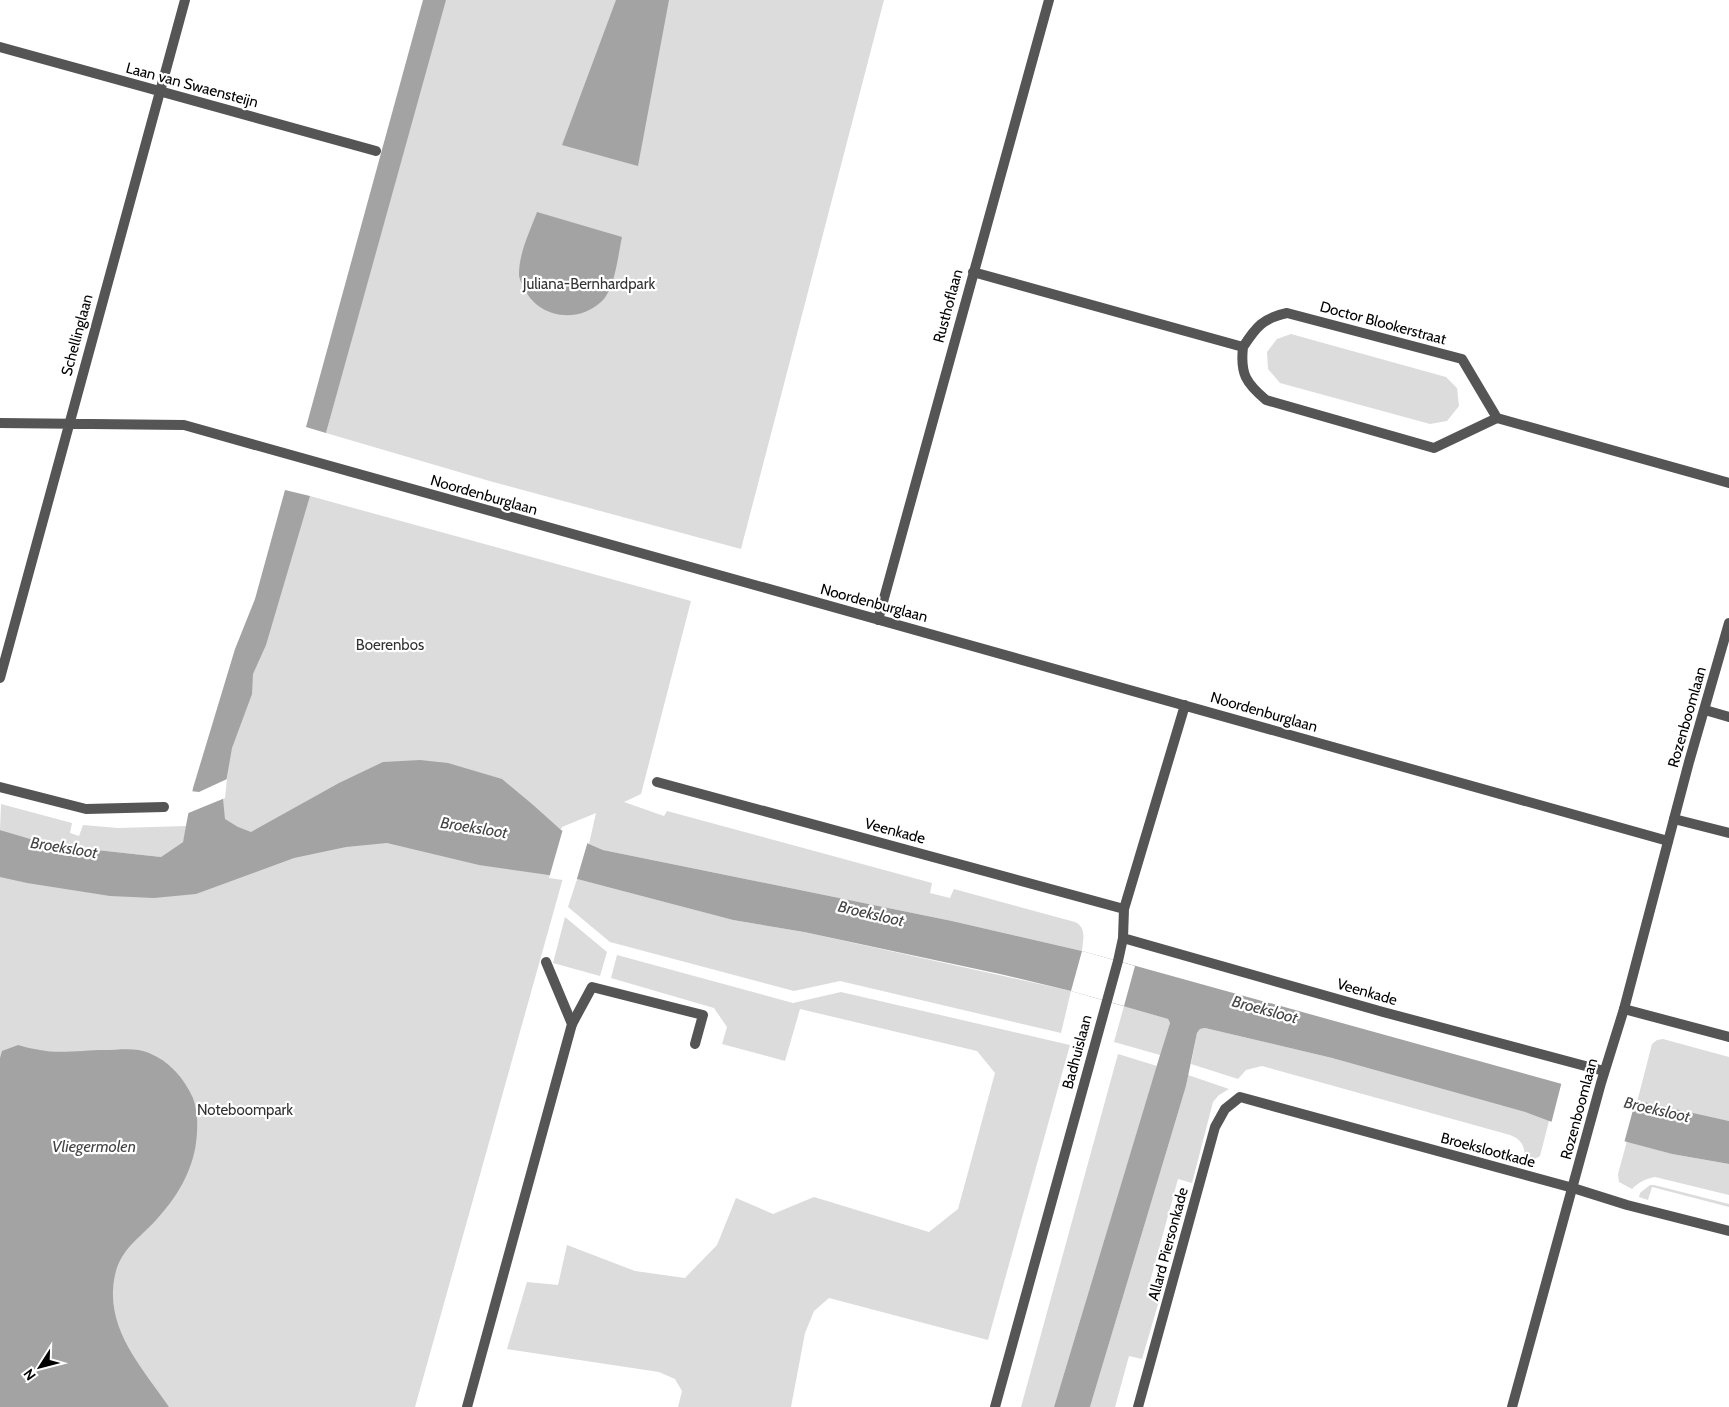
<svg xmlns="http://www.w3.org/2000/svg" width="1729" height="1407" font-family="Cabin,sans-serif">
<rect width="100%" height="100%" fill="#fff"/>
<path fill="#dcdcdc" d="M445,0H884L741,549L493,482L326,433Z
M1291,334L1446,377L1457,388L1459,406L1447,421L1430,424L1280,383L1268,369L1267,352L1277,339Z
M310,496L691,601L641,794L624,802L664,816L667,811L932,883L930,893L950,898L954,889L1075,922C1087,928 1083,940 1082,951L952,921L603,850L589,844L596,813L562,827L561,830L559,829L240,842L210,825L249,672Z
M1,804L72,823L70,833L79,836L83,825L118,828L187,826L183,842L161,857L51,845L0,830Z
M366,820L570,853L415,1407H0V866L152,883Z
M577,879L733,920L804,932L1071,991L1061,1033L840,981L794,991L610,942L568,907Z
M565,917L607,952L600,976L553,963Z
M617,955L793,1003L841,992L1070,1045L988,1340L829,1298L814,1311L805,1333L791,1407H678L682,1391L675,1379L659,1372L507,1349L527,1282L558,1285L567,1245L635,1271L685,1278L717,1245L736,1198L773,1214L814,1197L929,1232L958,1209L995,1073L977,1051L800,1009L785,1061L722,1044L727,1027L714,1008L611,978Z
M1124,1006L1168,1019L1170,1023L1160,1055L1114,1042Z
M1205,1028L1332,1058L1525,1112L1549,1121L1540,1156L1533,1160L1525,1158C1525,1146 1521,1139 1510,1135L1262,1066L1246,1070L1238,1079L1191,1064L1197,1033L1200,1029Z
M1663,1039L1729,1057V1121L1637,1102L1652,1044L1657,1040Z
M1118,1054L1157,1066L1054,1407H1021Z
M1188,1075L1229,1089L1219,1095L1213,1102L1192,1183L1178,1179L1148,1289L1161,1294L1142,1359L1129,1356L1115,1407H1090L1186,1086Z
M1627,1141L1672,1154L1729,1164V1195L1655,1177C1645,1179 1639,1182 1632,1189L1619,1182L1618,1174Z
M1650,1185H1654L1729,1204V1207L1652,1187L1648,1200L1639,1197L1640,1193Z"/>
<path fill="#a3a3a3" d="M423,0H446L326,433L306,427Z
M616,0H669L638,166L562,145Z
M537,212L622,237C618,255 615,290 601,302C577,324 538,318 524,288C522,284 519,279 519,274C519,253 530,231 537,212Z
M285,490L310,496L266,645L253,674L252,694L232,748L223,799L225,819L238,827L251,832L339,783L383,762L420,760L448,763L502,779L532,804L561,830L589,844L603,850L952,921L1082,951L1562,1084L1729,1121V1164L1672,1154L1549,1121L1525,1112L1332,1058L1205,1028L1200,1029L1197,1033L1186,1086L1090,1407H1054L1160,1055L1170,1023L1168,1019L1071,991L1000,974L804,932L733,920L577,879L479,865L387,843L346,847L294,858L196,894L154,898L110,896L27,883L0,877V830L51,845L161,857L183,842L193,788L235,649L255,599Z
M18,1045C25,1047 33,1049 40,1050C58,1054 85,1050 104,1050C118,1050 136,1047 149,1053C169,1061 184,1078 193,1098C198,1112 198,1128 196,1143C192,1172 177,1197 157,1219C134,1244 115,1252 113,1290C111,1336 145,1371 169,1407H0V1058L2,1051Z"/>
<path fill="#fff" d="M227,779L225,798L186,814L190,791L199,792Z
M563,829L588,841L576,882L549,878Z
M1082,951L1135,966L1124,1006L1071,991Z
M1562,1081L1636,1099L1624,1143L1551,1124Z"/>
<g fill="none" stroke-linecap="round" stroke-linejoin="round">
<path stroke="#555" stroke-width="10" d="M572,1024L592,987L703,1015L695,1044"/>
<path stroke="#555" stroke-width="10" d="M0,47L376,151
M973,272L1243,347C1256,327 1263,318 1287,313L1462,359L1497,418L1729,483
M1243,347C1240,374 1246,383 1266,400L1434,448L1497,418
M0,423L184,425L1668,841
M878,620L1049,0
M0,678L185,0
M1705,710L1729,717
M657,782L1124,909
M0,787L86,809L164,807
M1674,819L1729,833
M1123,938L1383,1012L1604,1071
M1624,1009L1729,1037
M467,1407L572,1024L546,962
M995,1407L1118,961L1123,938L1124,909L1185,705
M1138,1407L1215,1127L1225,1109L1240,1097L1573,1188L1627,1205L1729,1231"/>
<path stroke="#555" stroke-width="10" d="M1512,1407L1601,1083L1624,1009L1689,762L1729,623"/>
</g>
<g text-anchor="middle" stroke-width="4.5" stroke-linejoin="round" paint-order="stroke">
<g font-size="15" fill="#000" stroke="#fff">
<text transform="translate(192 85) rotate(15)" y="5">Laan van Swaensteijn</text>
<text transform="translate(948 306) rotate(-75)" y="5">Rusthoflaan</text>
<text transform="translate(1383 323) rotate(15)" y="5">Doctor Blookerstraat</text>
<text transform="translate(77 335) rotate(-75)" y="5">Schellinglaan</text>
<text transform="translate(484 495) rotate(16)" y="5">Noordenburglaan</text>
<text transform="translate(874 603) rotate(15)" y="5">Noordenburglaan</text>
<text transform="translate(1264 712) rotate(16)" y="5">Noordenburglaan</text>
<text transform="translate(1687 717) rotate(-74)" y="5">Rozenboomlaan</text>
<text transform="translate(895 831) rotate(15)" y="5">Veenkade</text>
<text transform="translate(1367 992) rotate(16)" y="5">Veenkade</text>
<text transform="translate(1077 1052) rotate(-75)" y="5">Badhuislaan</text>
<text transform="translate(1579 1109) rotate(-75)" y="5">Rozenboomlaan</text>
<text transform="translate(1488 1150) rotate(15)" y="5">Broekslootkade</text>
<text transform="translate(1168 1244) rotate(-75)" y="5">Allard Piersonkade</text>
</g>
<g font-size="15" fill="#333" stroke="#fff">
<text x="589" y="289">Juliana-Bernhardpark</text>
<text x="390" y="650">Boerenbos</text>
<text x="245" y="1115">Noteboompark</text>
</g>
<g font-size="16" font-style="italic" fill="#444" stroke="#fff">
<text transform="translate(474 827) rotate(9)" y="6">Broeksloot</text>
<text transform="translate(64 847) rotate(9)" y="6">Broeksloot</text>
<text transform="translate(871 913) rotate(13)" y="6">Broeksloot</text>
<text transform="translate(1265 1009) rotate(15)" y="6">Broeksloot</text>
<text transform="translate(1657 1109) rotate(13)" y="6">Broeksloot</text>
<text x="94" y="1152">Vliegermolen</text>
</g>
</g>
<g transform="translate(40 1367) rotate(234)" stroke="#ffffff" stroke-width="4" paint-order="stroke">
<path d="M0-4L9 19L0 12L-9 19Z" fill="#000000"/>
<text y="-8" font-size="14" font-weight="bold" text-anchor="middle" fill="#000000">N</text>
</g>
</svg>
